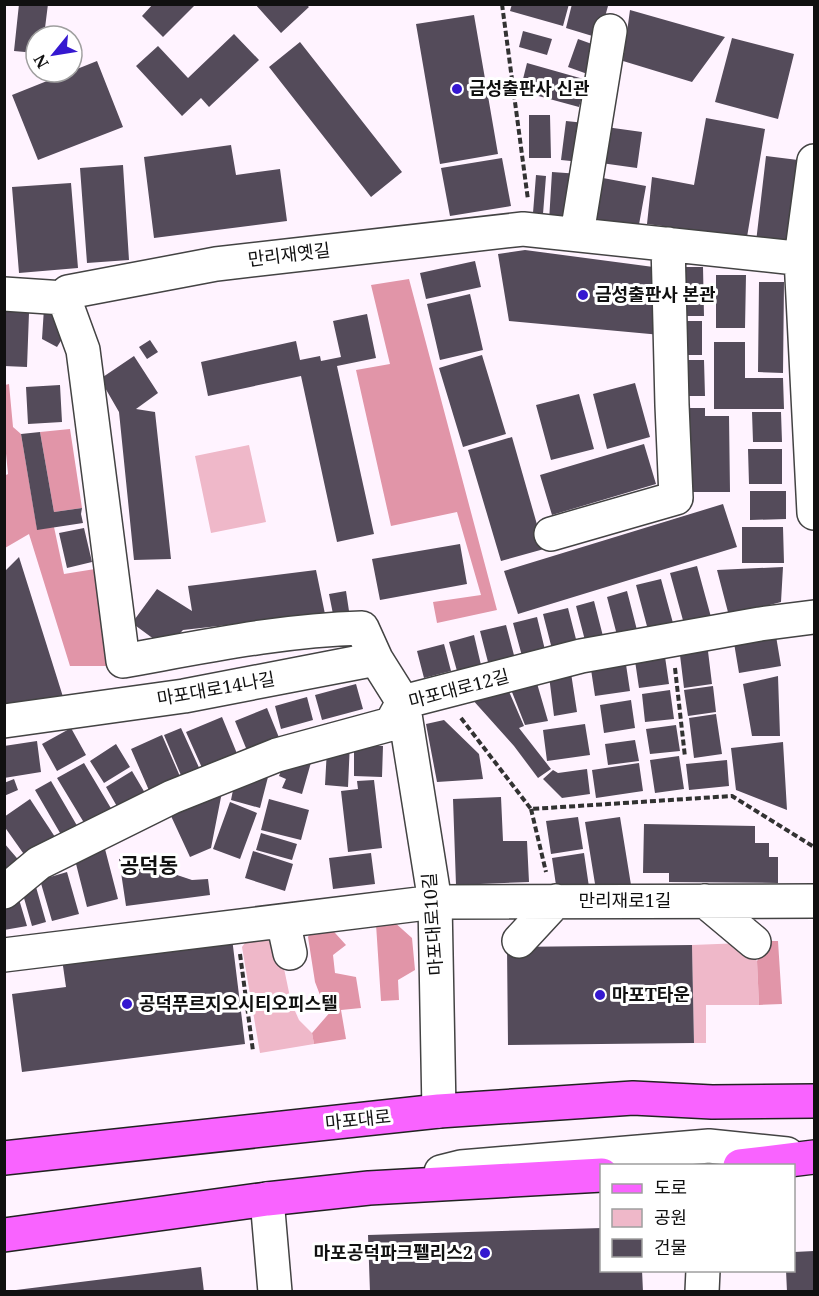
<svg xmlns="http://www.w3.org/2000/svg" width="819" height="1296" font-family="'Noto Serif','Noto Sans KR',serif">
<rect width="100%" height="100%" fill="#fff3ff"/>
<path fill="#efb8c9" d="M249,445L266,522L211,533L195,456Z
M267,933L281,954L291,1002L299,1020L312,1033L314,1044L260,1053L242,947L250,936Z
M743,943L757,961L759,1005H706V1043H694L692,945Z"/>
<path fill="#e195a8" d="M409,279L497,610L437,623L433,602L481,595L457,512L391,526L356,370L390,364L371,285Z
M9,384L13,427L21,434L37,529L54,527L64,574L95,569L112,666H70L29,534L5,548L4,476L8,474L4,433L5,385Z
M70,429L82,508L54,512L40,432Z
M393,921L412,938L415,970L398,980L399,1000L381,1001L376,924Z
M326,923L346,945L333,955L335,973L356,977L361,1008L341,1010L346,1039L314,1044L312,1033L332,1010L320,995L315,982L308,937L314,927Z
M770,941H778L782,1004L759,1005L757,961Z"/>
<path fill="#544b5a" d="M19,4H48L44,36H36V53L14,51Z
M153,4H196L163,37L142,16Z
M255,4H306L309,7L281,33Z
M512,4H569L563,26L510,11Z
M572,4L608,6L599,38L566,28Z
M630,10L725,37L692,82L623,61Z
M474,15L498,154L440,164L416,24Z
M523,31L552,39L547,55L519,47Z
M234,34L259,60L209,107L201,98L182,116L136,66L158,46L188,78Z
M732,38L794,54L778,119L715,102Z
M578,39L603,48L593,76L568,67Z
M300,42L402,172L371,197L269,67Z
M97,61L123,127L38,160L12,95Z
M527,63L587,80L579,107L520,91Z
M529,115H550L551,158H529Z
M706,118L765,129L747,237L647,224L652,177L694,185Z
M566,121L585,123L581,162L561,160Z
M606,127L642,132L637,168L601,163Z
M231,145L236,175L280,169L287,221L154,238L144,157Z
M766,156L806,161L795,247L756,242Z
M502,158L511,206L450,216L441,168Z
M123,165L129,260L87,263L80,168Z
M552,172L580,174L576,223L549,221Z
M536,175L546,176L543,214L533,213Z
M592,176L646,186L638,230L584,220Z
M71,183L78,268L19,273L12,187Z
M525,250L661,268V335L509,321L498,254Z
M475,261L481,287L426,299L420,273Z
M676,267H703L704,316H677Z
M716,275H746L745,328H716Z
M759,282H784L783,373L758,372Z
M470,294L483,350L440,360L427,304Z
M44,308L70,326L57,347L42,339Z
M4,311L29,313L27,367L4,366Z
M367,314L376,358L337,366L374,534L337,542L301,376L208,396L201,362L296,341L300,360L320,356L321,361L341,357L333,321Z
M674,321H702V355H675Z
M150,340L158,352L147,359L139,347Z
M714,342H745V378H783L784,409H714Z
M482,355L506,434L463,447L439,368Z
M134,356L158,393L136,409L155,412L171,559L134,560L119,412L100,379Z
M676,360H704L705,396H676Z
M635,383L650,437L607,449L593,394Z
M60,385L62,422L28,424L26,387Z
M579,394L594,449L551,460L536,405Z
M685,408H705V416H729L730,492H685Z
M752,412H781L782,442H753Z
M40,432L54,512L82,508L81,514L83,523L37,530L21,434Z
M512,437L544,549L501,561L468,450Z
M644,444L656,484L552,515L540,475Z
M748,449H782V484H749Z
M750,491H786V519L750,520Z
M723,504L737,547L518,614L504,571Z
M742,527H783L784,563H742Z
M84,528L92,562L67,568L59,533Z
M460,544L467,584L380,600L372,559Z
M19,557L64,700L4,712V572Z
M697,566L711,617L684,624L670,573Z
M783,567L781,602L729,616L717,570Z
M316,570L325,614L183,630L166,648L132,623L157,589L192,611L188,586Z
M661,579L673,623L648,630L636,585Z
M346,591L349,611L333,614L329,594Z
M627,591L638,634L618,639L607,597Z
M594,601L605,644L587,648L576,606Z
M568,608L578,647L553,653L543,614Z
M537,617L545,650L522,656L513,623Z
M506,625L515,659L489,666L480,631Z
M775,630L781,666L739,673L733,637Z
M474,635L481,665L457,671L449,642Z
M707,643L712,684L684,688L679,647Z
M444,644L451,671L424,678L417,651Z
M664,650L669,684L639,688L634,654Z
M625,658L630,691L595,696L590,663Z
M571,673L577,712L554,716L549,676Z
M778,676L780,736H752L743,684Z
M536,680L548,721L525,725L510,687Z
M356,684L363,709L322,720L315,695Z
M713,686L716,712L688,716L684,690Z
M507,687L524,726L519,728L551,769L538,778L514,746L471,698Z
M670,690L674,719L645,722L642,694Z
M307,697L313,720L281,729L275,706Z
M631,700L635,728L604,733L600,705Z
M267,708L280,740L248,753L235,721Z
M716,714L722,754L694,758L689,718Z
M222,717L238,756L203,770L186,732Z
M444,720L479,754L483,779L437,782L426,724Z
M585,724L590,755L547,761L543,730Z
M676,725L680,751L650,754L646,729Z
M71,728L86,755L57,771L42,744Z
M181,728L201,772L183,780L164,735Z
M162,735L182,781L151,795L131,749Z
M635,740L639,761L608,765L605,744Z
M37,741L41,772L4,778V746Z
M350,742L348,787L325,785L327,749Z
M783,742L787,810L736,790L731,748Z
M116,744L130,767L104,783L90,761Z
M354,745L383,746L382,777L354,776Z
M679,756L684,789L655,793L650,760Z
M312,759L302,794L282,788L286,779L279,776L285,760Z
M727,760L729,786L689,790L686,764Z
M84,763L112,810L86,826L57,778Z
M639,763L643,791L596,798L592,770Z
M587,769L590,794L562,798L543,779L553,770L558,773Z
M132,771L145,793L119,810L106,787Z
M268,777L260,808L231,800L233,790Z
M14,779L18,790L4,796V783Z
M374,780L382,848L348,852L341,791L358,789L357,781Z
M51,781L79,829L63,838L35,790Z
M222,792L211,848L190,857L171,816Z
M501,797L503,841H527L529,882L456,885L453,799Z
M30,799L57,840L28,860L4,826V817Z
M269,799L309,810L301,840L261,830Z
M230,802L257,813L240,859L213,849Z
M578,817L583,849L551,854L546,821Z
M620,817L631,885L596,890L585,822Z
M644,824L755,826V843H769V857H778V883L669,882V873H643Z
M261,833L297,844L292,860L256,850Z
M4,843L22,864L4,878Z
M105,849L118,899L87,907L74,856Z
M253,851L293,864L285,891L245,878Z
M371,853L375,884L333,889L329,858Z
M584,853L589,887L557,892L552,858Z
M151,855L153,867L192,880L208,879L210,895L126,906L119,859Z
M67,872L79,914L52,921L40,880Z
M36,887L46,922L32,926L22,891Z
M18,896L27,926L4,930V900Z
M232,938L245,1044L22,1072L12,994L66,987L62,959Z
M692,945L694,1043L508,1045L507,947Z
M602,1228V1270H642L643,1292H370L368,1235Z
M814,1251V1292H787L786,1270H794V1252Z
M201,1267L204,1292H16V1290Z"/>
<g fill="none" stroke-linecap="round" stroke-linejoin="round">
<g stroke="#434343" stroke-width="36">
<path id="minor" d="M814,161L801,258L814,513
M577,234L610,31
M4,294L64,298L68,292L216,264L523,229L814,260
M64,298L83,350L123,661C202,647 282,630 362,628L376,659
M551,534L676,498L672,405L668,244
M4,721L184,696L376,659L403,702L435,902L439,1111
M4,892L39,863L172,797L277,755L391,724L403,702L581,656L760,624L814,617
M705,901L754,942
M283,921L290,953
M519,941L556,901
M4,955L435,902L814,901
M441,1172L461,1167L709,1146L787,1154
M267,1199L275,1292
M702,1292L703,1270"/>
</g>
<g stroke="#212121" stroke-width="36">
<path id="major" d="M4,1158L439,1111L633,1098L712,1102L814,1101
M740,1166L814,1157
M4,1235L267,1199L369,1188L602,1175"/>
</g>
<path stroke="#323232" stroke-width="4" stroke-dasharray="6 3" stroke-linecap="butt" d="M502,4L528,200
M675,668L685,757
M461,718L531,809L732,796L814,847
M531,809L546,872
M240,954L253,1051"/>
<use href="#minor" stroke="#fff" stroke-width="33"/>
<use href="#major" stroke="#f963ff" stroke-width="33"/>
</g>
<g fill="#3518d0" stroke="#fff" stroke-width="2">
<circle cx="457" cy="89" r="6"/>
<circle cx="583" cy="295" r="6"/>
<circle cx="600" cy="995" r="6"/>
<circle cx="127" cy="1004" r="6"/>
<circle cx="485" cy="1253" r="6"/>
</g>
<g text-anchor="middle" stroke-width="6" stroke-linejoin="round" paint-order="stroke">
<g font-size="18" font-weight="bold" fill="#101010" stroke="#fff" text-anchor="start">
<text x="469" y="95">금성출판사 신관</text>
<text x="595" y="301">금성출판사 본관</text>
<text x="612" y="1001">마포T타운</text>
<text x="139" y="1010">공덕푸르지오시티오피스텔</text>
<text x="473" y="1259" text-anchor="end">마포공덕파크펠리스2</text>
</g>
<g font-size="18" fill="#101010" stroke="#fff">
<text transform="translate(289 255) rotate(-7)" y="6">만리재옛길</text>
<text transform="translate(216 689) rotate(-10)" y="6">마포대로14나길</text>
<text transform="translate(459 689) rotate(-15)" y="6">마포대로12길</text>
<text x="625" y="907">만리재로1길</text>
<text transform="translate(433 924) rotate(-94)" y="6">마포대로10길</text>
<text transform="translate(358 1120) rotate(-6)" y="6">마포대로</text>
</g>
<g font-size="21" font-weight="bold" fill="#101010" stroke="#fff">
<text x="149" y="873">공덕동</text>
</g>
</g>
<rect width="819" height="1296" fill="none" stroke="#101010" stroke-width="12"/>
<rect x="600" y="1164" width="195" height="108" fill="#ffffff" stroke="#9f9f9f" stroke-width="1.5"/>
<rect x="612" y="1184" width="30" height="9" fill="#f963ff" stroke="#9f9f9f" stroke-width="1.5"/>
<text x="654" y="1194" font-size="18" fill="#101010">도로</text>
<rect x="612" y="1209" width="30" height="18" fill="#efb8c9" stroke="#9f9f9f" stroke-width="1.5"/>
<text x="654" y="1224" font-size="18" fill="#101010">공원</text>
<rect x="612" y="1239" width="30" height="18" fill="#544b5a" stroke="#9f9f9f" stroke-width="1.5"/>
<text x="654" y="1254" font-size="18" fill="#101010">건물</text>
<g transform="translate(54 54) rotate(240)"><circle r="28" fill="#ffffff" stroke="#9f9f9f" stroke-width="1.5"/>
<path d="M0-4.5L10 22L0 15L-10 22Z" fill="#3518d0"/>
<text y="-9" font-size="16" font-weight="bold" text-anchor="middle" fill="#101010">N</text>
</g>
</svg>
